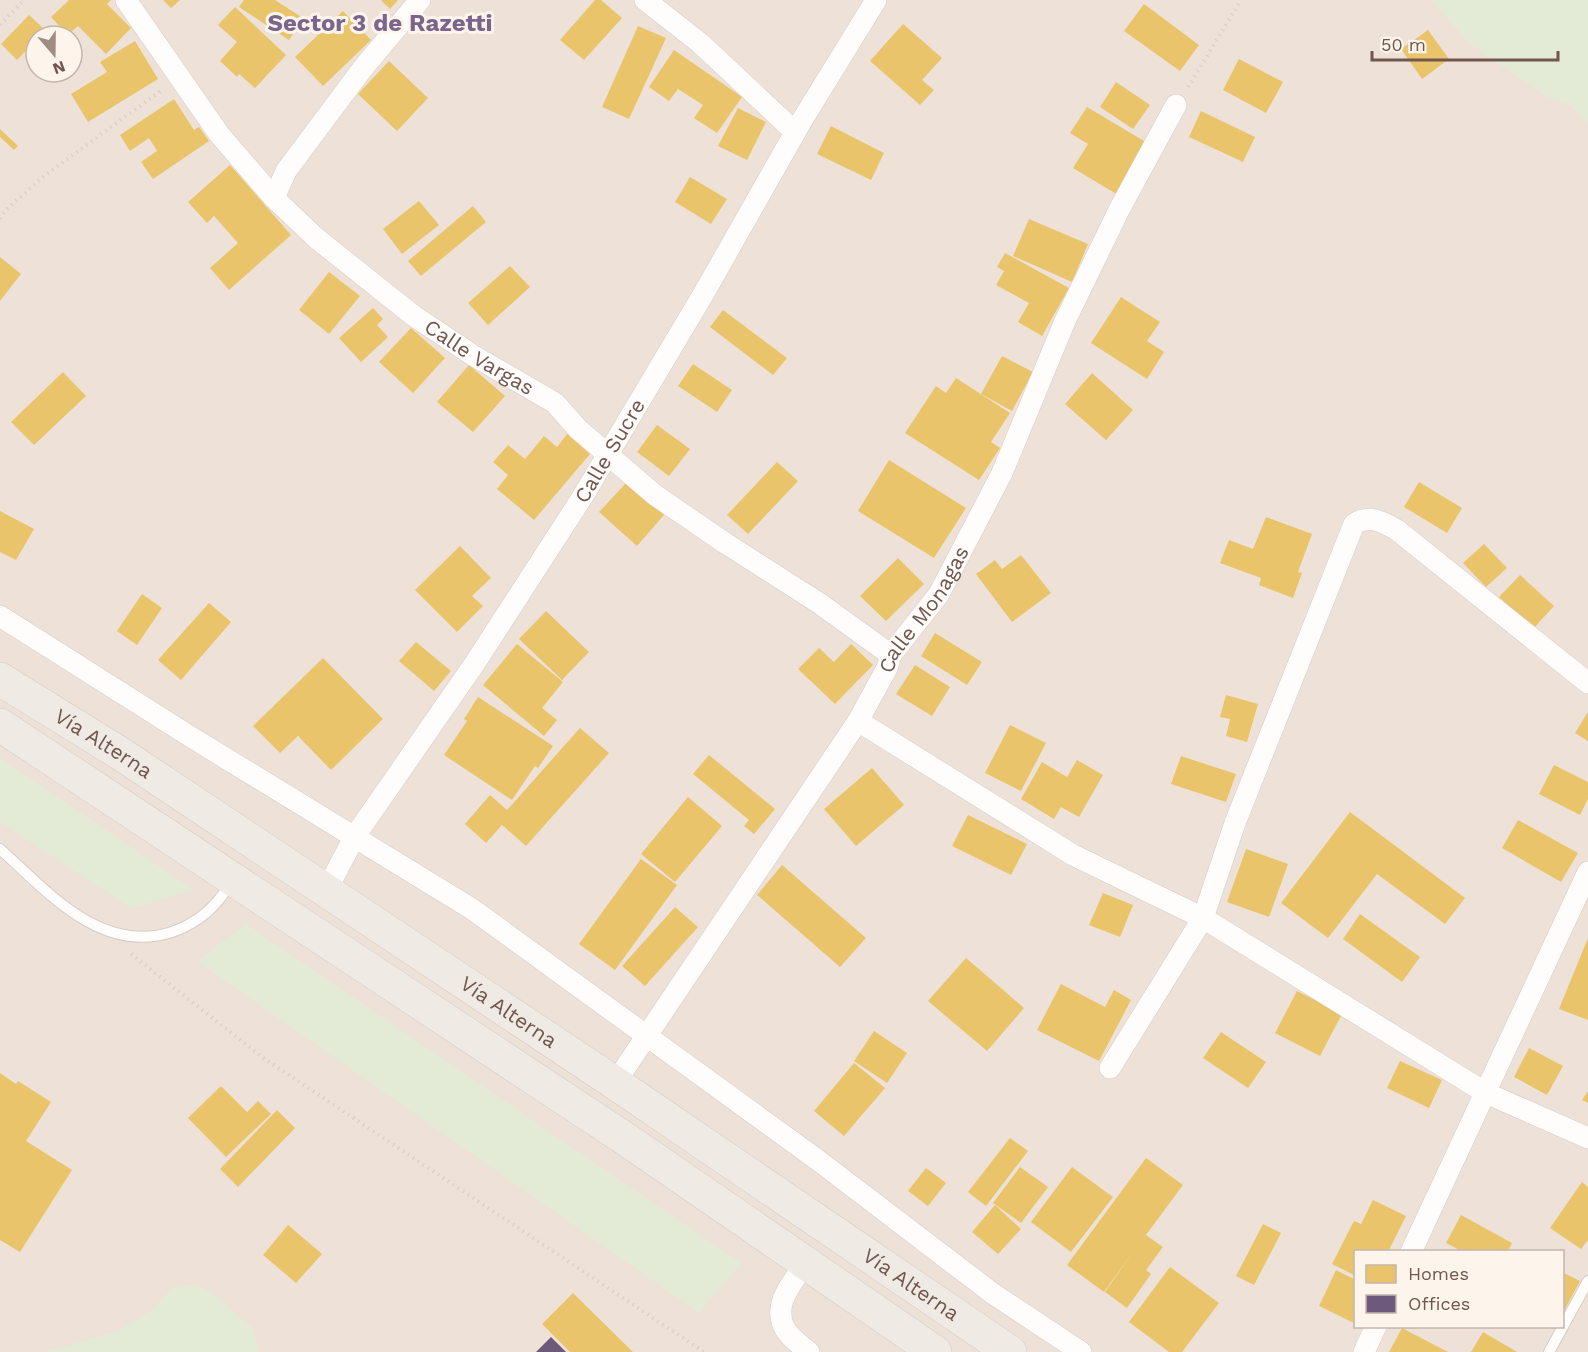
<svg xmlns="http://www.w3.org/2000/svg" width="1588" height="1352" font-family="'Work Sans',sans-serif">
<rect width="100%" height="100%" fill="#f5f0ea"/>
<path fill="#eee2d8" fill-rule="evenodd" d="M0,0H1588V1352H0ZM36,36H72V72H36ZM1356,1252H1562V1326H1356Z"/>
<path fill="#e3ead6" d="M1431,0H1588V122L1568,104L1546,96L1470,44Z
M0,758L194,890L131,908L0,822Z
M246,924L741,1263L699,1313L197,961Z
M195,1284L218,1297L253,1329L259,1350L258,1352H47L115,1332L137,1320L155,1307L171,1289Z"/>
<path fill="#e9c46a" d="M69,0H111L107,4L131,28L106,54L78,26L68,35L51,17Z
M163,0H180L171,8Z
M244,0H275L303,18L289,40L239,7Z
M381,0H398L390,9Z
M595,0H601L622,18L584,60L560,40Z
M1144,4L1199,45L1180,71L1124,31Z
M235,7L286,55L255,88L239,74L237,77L220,61L237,42L218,25Z
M343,11L371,40L323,86L295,57Z
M29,15L45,30L40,36H36V40L17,60L1,44Z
M903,24L942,58L922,80L934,90L920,105L870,61Z
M638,26L666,38L629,119L602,107Z
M1428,30L1449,59L1422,79L1401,49Z
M135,41L158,79L88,122L71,94L107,72L100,62Z
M674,50L742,97L717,133L694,118L703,105L678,89L669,101L649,87Z
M1239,59L1283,82L1266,113L1223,90Z
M389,61L428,98L397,131L358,94Z
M1116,82L1150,105L1133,129L1100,107Z
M174,99L194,130L199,127L209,141L153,179L141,162L157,151L149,138L130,151L120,135Z
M1087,107L1149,144L1118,195L1073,168L1088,144L1070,133Z
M738,108L766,122L747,160L718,146Z
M1201,111L1255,137L1243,162L1189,137Z
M831,126L884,153L871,180L817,154Z
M0,129L18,146L14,150L0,137Z
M230,165L291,235L229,290L210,268L238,243L214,216L207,223L188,202Z
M690,177L727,199L711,224L675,202Z
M419,201L439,225L402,254L383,229Z
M473,206L486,222L421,276L408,261Z
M1029,219L1088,244L1072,282L1013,256Z
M1005,253L1069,288L1042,336L1018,322L1029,303L996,285L1004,271L997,267Z
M0,257L21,274L0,301Z
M510,266L530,287L488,325L468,303Z
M329,272L360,296L329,334L299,310Z
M1121,297L1160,322L1147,341L1164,352L1147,379L1091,343Z
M373,308L383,319L377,325L388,337L361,362L339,338Z
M723,310L787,358L773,375L710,327Z
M411,328L445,358L413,393L379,362Z
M1002,356L1033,372L1012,411L981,394Z
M693,364L732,390L717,412L678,386Z
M469,365L505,396L473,432L437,402Z
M63,372L86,396L34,445L11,422Z
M1092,373L1133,410L1106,440L1065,404Z
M956,378L1010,413L991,442L1000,448L979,480L905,433L936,386L946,393Z
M657,425L690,449L669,476L637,452Z
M567,434L590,454L534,520L497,489L508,475L493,462L508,445L525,459L544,436L557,447Z
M889,460L966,508L934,558L858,511Z
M777,462L798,481L748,534L727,515Z
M627,482L664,515L637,546L599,512Z
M1419,482L1462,508L1447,533L1404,507Z
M0,511L34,529L16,560L0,552Z
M1266,517L1312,534L1298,572L1302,573L1293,598L1259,585L1261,578L1220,563L1229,540L1253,549Z
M1484,544L1507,568L1486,587L1463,563Z
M460,546L491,578L472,596L483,606L457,632L415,590Z
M1021,555L1051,593L1012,622L976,574L995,560L1002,569Z
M898,558L924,584L886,621L860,596Z
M1520,575L1554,606L1534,628L1499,597Z
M142,594L162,608L137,645L117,631Z
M209,603L231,622L181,680L158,660Z
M546,611L589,652L562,680L519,639Z
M935,633L982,662L967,685L921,656Z
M416,642L451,671L434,691L399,661Z
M517,644L563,682L542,708L557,720L544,736L483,685Z
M851,644L873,665L835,704L798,669L819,648L834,662Z
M323,658L383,719L331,770L298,736L280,753L253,726Z
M915,665L950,687L932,716L896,694Z
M1226,695L1258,704L1247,742L1226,736L1230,719L1220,717Z
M478,697L553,746L538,768L535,766L512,800L444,755L467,721L464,719Z
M1588,712V741L1575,733Z
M1010,725L1046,743L1021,791L985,773Z
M580,728L609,753L526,846L502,825L486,843L465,824L490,795L507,810Z
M709,755L775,809L754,834L744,826L749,820L693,774Z
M1181,756L1236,774L1226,802L1171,784Z
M1077,760L1103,775L1079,817L1061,807L1054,819L1021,799L1042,762L1067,777Z
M1554,765L1588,782V799L1580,815L1539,794Z
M872,768L904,805L856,846L824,809Z
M688,797L722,826L675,882L641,854Z
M1350,812L1465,898L1445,924L1377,874L1328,938L1281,903Z
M968,815L1027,844L1011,875L952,846Z
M1518,820L1578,853L1561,882L1502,848Z
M1246,849L1288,864L1269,917L1227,902Z
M641,859L677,885L615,970L579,944Z
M782,865L866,938L840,967L757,895Z
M1103,893L1133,905L1120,937L1089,925Z
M675,907L698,927L645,986L622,966Z
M1360,914L1420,957L1402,982L1343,939Z
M1588,938V1020L1559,1009Z
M966,958L1024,1008L987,1051L928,1001Z
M1061,984L1105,1007L1114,990L1131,1000L1099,1061L1037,1030Z
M1297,991L1342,1014L1320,1056L1275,1033Z
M874,1031L907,1053L887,1083L854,1061Z
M1221,1032L1266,1062L1248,1088L1203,1058Z
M1529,1048L1563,1066L1547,1095L1514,1077Z
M1400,1061L1442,1080L1429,1108L1387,1088Z
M854,1063L885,1088L844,1136L814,1111Z
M0,1073L16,1084L18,1081L51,1102L26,1141L72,1170L20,1252L0,1240Z
M221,1086L247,1112L258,1101L271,1114L226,1157L188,1118Z
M1588,1091V1103L1582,1100Z
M277,1110L295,1128L238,1187L220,1169Z
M1010,1138L1028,1151L986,1206L968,1192Z
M1146,1158L1183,1185L1146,1235L1163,1247L1146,1270L1151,1274L1127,1308L1105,1292L1133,1252L1104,1292L1067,1265Z
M1020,1167L1048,1187L1021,1223L993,1203Z
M1072,1167L1113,1197L1071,1252L1031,1222Z
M926,1168L946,1183L928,1206L908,1191Z
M1582,1182L1588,1187V1240L1581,1249L1550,1228Z
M1373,1200L1406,1216L1388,1252H1356V1276L1332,1264L1354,1221L1361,1224Z
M995,1205L1021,1229L998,1254L972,1232Z
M1461,1215L1512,1243L1508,1252H1463L1446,1243Z
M1263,1224L1281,1233L1254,1285L1236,1276Z
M288,1225L322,1254L296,1283L263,1255Z
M1170,1267L1219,1303L1182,1352H1169L1129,1322Z
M1336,1270L1356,1280V1324L1319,1306Z
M1562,1272L1580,1281L1565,1309L1562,1308Z
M573,1293L633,1352H570L542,1324Z
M1402,1328L1448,1352H1389Z
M1483,1332L1517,1352H1471Z"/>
<path fill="#6d597a" d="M551,1337L566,1352H536Z"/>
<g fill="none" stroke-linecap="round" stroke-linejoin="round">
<g stroke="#d4ccc7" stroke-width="12">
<path id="service" d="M0,849C48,892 101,955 172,932C198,923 218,905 231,882
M1549,1352L1588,1281"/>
</g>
<g stroke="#d4ccc7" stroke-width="22">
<g id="minor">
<path id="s1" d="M126,0L219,134L274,198L316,238L414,316L474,356L555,403L578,429L655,495L725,543L819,603L891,655"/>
<path d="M645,0L700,43L795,132"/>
<path d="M274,198L286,171L363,68L420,0"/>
<path d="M0,616L191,737L472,909L819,1161L992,1293L1081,1352"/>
<path d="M858,721L1073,855L1203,918L1486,1093L1588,1138"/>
<path id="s2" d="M326,891L355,836L475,663L583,496L704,293L801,122L876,0"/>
<path d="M1110,1068L1203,918L1235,823L1354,524C1369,514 1383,522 1397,530L1588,683"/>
<path id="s3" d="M615,1083L858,721L887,668L891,655L939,594L1002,473L1065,321L1120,208L1176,105"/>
<path d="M1411,1252L1588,872"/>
<path d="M806,1263C791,1284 770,1307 787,1332C793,1340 802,1346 809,1352"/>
<path d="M1364,1352L1376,1326"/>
</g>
</g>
<g stroke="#d4cbc7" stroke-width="34">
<g id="trunk">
<path id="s4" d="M0,679L121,754L615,1083L1010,1352"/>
<path d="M0,725L627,1140L935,1352"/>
</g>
</g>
<path stroke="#d9d0ce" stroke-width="4" stroke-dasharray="1.5 4.5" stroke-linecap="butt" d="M0,25L24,0
M1188,87L1241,0
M0,219L5,211L44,176L162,90
M131,954L262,1057L704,1352"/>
<use href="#service" stroke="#fefdfc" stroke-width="10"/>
<use href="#minor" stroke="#fefdfc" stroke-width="21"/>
<use href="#trunk" stroke="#f0eae4" stroke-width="33"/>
</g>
<g text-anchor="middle" stroke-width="6" stroke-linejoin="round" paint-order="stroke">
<g font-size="21" fill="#71564d" stroke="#fdf5eb">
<text dy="7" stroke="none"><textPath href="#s1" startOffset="508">Calle Vargas</textPath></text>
<text dy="7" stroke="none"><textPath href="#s2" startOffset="524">Calle Sucre</textPath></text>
<text dy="7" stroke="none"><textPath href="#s3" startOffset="566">Calle Monagas</textPath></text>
<text dy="7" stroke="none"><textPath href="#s4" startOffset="122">Vía Alterna</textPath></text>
<text dy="7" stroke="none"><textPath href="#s4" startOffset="608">Vía Alterna</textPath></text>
<text dy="7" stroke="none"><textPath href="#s4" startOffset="1094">Vía Alterna</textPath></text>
</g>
<g font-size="24" font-weight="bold" fill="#7c658d" stroke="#fdf5eb">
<text x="380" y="31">Sector 3 de Razetti</text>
</g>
</g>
<rect x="1354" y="1250" width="210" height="78" fill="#fdf5eb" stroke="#c5b5ac" stroke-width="1.5"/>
<rect x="1366" y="1265" width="30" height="18" fill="#e9c46a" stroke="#c5b5ac" stroke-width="1.5"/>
<text x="1408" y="1280" font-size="18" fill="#71564d">Homes</text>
<rect x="1366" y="1295" width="30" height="18" fill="#6d597a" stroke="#c5b5ac" stroke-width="1.5"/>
<text x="1408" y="1310" font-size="18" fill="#71564d">Offices</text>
<g transform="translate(54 54) rotate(160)"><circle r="28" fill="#fdf5eb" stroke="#c5b5ac" stroke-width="1.5"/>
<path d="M0-4.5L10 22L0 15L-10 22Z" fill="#9f8c84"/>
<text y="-9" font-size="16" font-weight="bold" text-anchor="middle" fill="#71564d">N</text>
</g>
<path d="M1372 51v9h186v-9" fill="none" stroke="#71564d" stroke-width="3"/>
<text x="1381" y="51" font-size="18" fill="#71564d" stroke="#fdf5eb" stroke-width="4.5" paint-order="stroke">50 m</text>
</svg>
